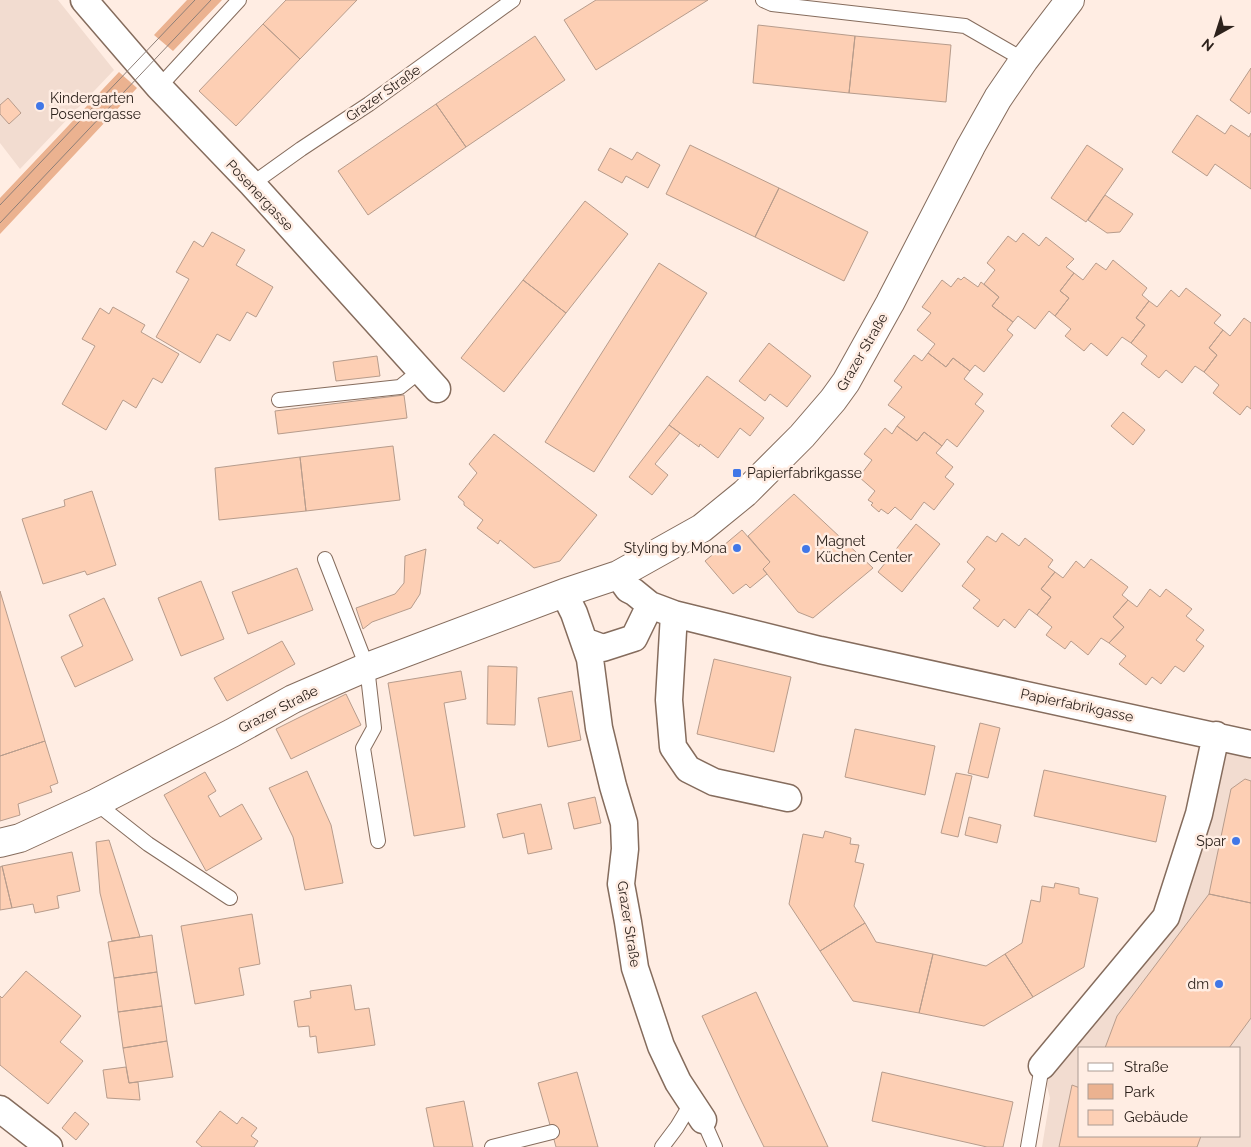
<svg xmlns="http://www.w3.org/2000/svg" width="1251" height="1147" font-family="Raleway,sans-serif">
<rect width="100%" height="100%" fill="#ffede3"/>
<path fill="#f2dcd0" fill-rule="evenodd" d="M0,0H58L114,70L20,169L0,143Z
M1216,735L1251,744V1147H1042L1050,1098L1042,1066L1166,917ZM1080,1048H1240V1136H1080Z"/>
<path fill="#ebb290" d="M187,0H222L173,51L154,35Z
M119,72L137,88L0,234V198Z"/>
<path fill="#fdcfb4" stroke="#b79c8c" d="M286,0H357L300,59L263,24Z
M596,0H708L596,70L564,20Z
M263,24L300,59L236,126L199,91Z
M758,25L855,36L849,93L753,83Z
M535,36L565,80L466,147L436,104Z
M855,36L951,45L946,102L849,93Z
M1251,68V111L1249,114L1230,100Z
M8,98L21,113L9,124L0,114V105Z
M436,104L466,147L368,215L338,171Z
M1197,115L1225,134L1231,125L1249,137L1251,133V189L1215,164L1207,176L1172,152Z
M690,145L779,188L755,237L666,194Z
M1087,145L1123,169L1086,222L1051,198Z
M610,148L632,160L637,152L660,165L648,188L626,176L622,183L598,170Z
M779,188L868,232L844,281L755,237Z
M1105,195L1133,214L1120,232L1107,233L1088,220Z
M585,201L628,234L566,313L523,280Z
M212,232L245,250L236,265L273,287L256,317L247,312L230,341L217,334L200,363L156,337L189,279L176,272L194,241L203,247Z
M1023,233L1039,246L1046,237L1074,259L1066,267L1074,273L1060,291L1069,298L1055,316L1049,311L1035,329L1018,316L1013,322L992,306L999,297L984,284L995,270L987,263L1008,236L1016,242Z
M1113,260L1147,288L1142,295L1149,301L1136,318L1145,325L1131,343L1122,337L1107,356L1091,343L1084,351L1065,336L1071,329L1055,316L1069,298L1060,291L1074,273L1083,280L1096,263L1106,270Z
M659,263L707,293L594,472L545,442Z
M964,277L978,287L981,282L999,297L992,306L1013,322L1007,330L1013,335L984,372L975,365L970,371L953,358L946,367L928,353L935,344L917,330L931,313L922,307L942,280L951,287L958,278L961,280Z
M523,280L566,313L504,392L461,358Z
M1186,288L1221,315L1214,323L1223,330L1209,348L1217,355L1204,372L1195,366L1182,383L1166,370L1159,378L1141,364L1147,356L1131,343L1145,325L1136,318L1149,301L1157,307L1171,290L1179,297Z
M113,307L145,325L141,332L179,354L162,383L153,378L136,408L123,400L106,430L62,404L95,346L82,339L100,308L109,314Z
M1244,318L1251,323V409L1247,406L1240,415L1213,393L1219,385L1204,372L1217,355L1209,348L1223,330L1230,336Z
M769,343L811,376L787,407L770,394L765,401L739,381Z
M928,353L946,367L953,358L970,371L964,379L983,394L975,404L984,411L957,447L947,439L942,446L924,432L917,441L897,426L905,417L888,405L902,387L894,381L914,355L922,361Z
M377,356L380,376L336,381L333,362Z
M707,376L764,418L750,436L740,428L718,458L700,444L699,447L669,425Z
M404,395L407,418L278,434L275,411Z
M1123,412L1145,430L1133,445L1111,426Z
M669,425L680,433L655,464L668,475L652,495L629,477Z
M897,426L917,441L924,432L942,446L936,453L953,467L945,477L954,484L934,510L924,502L911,520L895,507L888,514L881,509L879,512L871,505L873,503L868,500L875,491L859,477L872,460L864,454L885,428L892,434Z
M494,434L597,515L560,561L534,568L500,540L498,544L477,528L483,520L464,505V502L458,497L477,473L469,464Z
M393,446L400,500L306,511L300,457Z
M300,457L306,511L219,520L215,468Z
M92,491L116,565L87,575L85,571L43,584L22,519L65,506L64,500Z
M794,494L873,568L813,618L798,612L767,574L763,569L770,562L748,536Z
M916,524L940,544L902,592L878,572Z
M742,530L770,562L763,569L767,574L750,588L746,584L733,594L705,561Z
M1002,533L1019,546L1025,538L1053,560L1048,567L1055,572L1041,589L1051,597L1037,615L1029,609L1015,628L1004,619L998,627L973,608L980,600L962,586L975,569L967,562L987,536L996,542Z
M426,549L420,594L411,608L372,622L363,629L356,608L395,594L404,583L405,556Z
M1091,559L1128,587L1122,595L1128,600L1113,617L1124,627L1109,643L1101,638L1088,655L1071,641L1065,649L1046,635L1052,627L1037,615L1051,597L1041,589L1055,572L1063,578L1076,561L1084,568Z
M297,568L313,610L248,634L232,592Z
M201,581L224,639L181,656L158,598Z
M1150,589L1160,597L1166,589L1192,609L1186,616L1204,630L1196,640L1204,646L1184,672L1175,666L1161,684L1152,677L1146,685L1119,664L1126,656L1109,643L1124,627L1113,617L1128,600L1137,607Z
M0,591L45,741L0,756Z
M104,598L133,660L75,687L61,657L83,646L69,615Z
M282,641L295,664L227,701L214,678Z
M714,659L791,677L774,752L697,734Z
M488,666L517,667L515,725L487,724Z
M461,671L466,699L444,703L465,827L414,836L388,683Z
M572,691L581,740L548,747L538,698Z
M346,694L361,725L291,759L276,729Z
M980,723L1000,728L988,778L968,773Z
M855,729L935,746L925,795L845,777Z
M45,741L58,783L50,786L52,792L18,804L20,815L0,821V756Z
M1044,770L1166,796L1156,842L1034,816Z
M307,771L331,825L343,883L305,890L293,837L269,788Z
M205,772L216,791L208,796L220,817L242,804L262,839L206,871L164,795Z
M956,773L972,776L958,837L941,833Z
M1245,779L1251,781V903L1209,894L1231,789Z
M595,797L601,823L574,829L568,803Z
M541,804L552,849L528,854L524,833L503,838L497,814Z
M969,817L1001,825L997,843L965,835Z
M825,831L851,838L850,844L859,845L855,862L864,864L854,906L865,923L820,951L789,904L803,834L823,838Z
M109,840L140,937L112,941L100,893L96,842Z
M72,852L80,891L57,896L59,908L35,913L33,904L12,908L2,866Z
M2,866L12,908L0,910V867Z
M1055,883L1079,888V894L1098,898L1084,967L1033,997L1005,954L1022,943L1031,900L1040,902L1042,886L1054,888Z
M1209,894L1251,903V1018L1229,1048H1105L1117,1016Z
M252,914L260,964L239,968L244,995L195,1004L181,926Z
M865,923L876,942L933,954L919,1013L853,1001L820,951Z
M152,935L157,972L114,978L108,942Z
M933,954L986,966L1005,954L1033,997L984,1026L919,1013Z
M26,971L81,1016L60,1042L83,1061L48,1104L0,1065V996L2,998Z
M157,972L162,1006L118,1012L114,978Z
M351,985L355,1010L369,1008L375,1045L318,1053L316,1036L310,1037L309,1026L298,1027L294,1001L311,998L310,991Z
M756,992L828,1147H764L742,1102L702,1016Z
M162,1006L167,1041L123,1048L118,1012Z
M167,1041L173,1077L129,1083L123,1048Z
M126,1067L129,1083L138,1082L140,1100L107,1098L103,1070Z
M577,1072L598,1147H556L552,1132L538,1083Z
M882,1072L1013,1102L1003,1147H987L872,1121Z
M1072,1085L1080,1088V1136H1201L1197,1147H1059Z
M464,1101L473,1147H434L426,1108Z
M220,1111L237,1124L242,1117L257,1128L251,1136L258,1141L254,1147H202L196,1142Z
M75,1112L89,1124L76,1140L62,1128Z"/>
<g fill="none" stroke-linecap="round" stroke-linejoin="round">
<g stroke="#856c5d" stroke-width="16">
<path id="lane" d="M763,0L772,4L965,26L1024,60
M159,87L239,0
M252,184L301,149L369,104L513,0
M279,400L400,387L420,371
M325,559L367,667L374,728L363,748L378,841
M96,803L148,844L230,898
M703,1120L715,1147
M492,1147L552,1132
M662,1147L677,1127L692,1102
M1028,1147L1042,1066"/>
</g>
<g stroke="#856c5d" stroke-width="29">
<path id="street" d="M84,0L159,87L252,184L437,389
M618,575L628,589L634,592L650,605L674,614L820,650L1251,744
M564,593L574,613L590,659L599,728L613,786L624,823L625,849L621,884L628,922L635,968L661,1046L678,1082L703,1120
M674,614L669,700L673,747L688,769L714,782L788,798
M584,641L603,648L634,638L650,605
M1042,1066L1166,917L1199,814L1216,735
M0,1109L49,1147"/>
</g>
<g stroke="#856c5d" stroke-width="30">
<path id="secondary" d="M0,843L20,838L96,803L232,733L293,699L367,667L564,593L618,575L702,528L745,493L802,436L833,400L846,382L890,303L971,146L998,98L1024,60L1070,0"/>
</g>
<use href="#lane" stroke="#fff" stroke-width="14"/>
<use href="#street" stroke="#fff" stroke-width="26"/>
<use href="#secondary" stroke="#fff" stroke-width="28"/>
<path stroke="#8e7f78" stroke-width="1" d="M0,205L195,0
M0,223L211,0"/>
</g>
<g fill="#4177e7" stroke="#ffede3" stroke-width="2">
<circle cx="40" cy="106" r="5"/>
<rect x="732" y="468" width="10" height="10" rx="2.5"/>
<circle cx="737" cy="548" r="5"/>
<circle cx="806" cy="549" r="5"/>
<circle cx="1236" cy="841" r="5"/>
<circle cx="1219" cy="984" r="5"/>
</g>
<g text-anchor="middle" stroke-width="5" stroke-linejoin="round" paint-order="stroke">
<g font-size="14" fill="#2d221c" stroke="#ffede3">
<text transform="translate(383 93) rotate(-35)" y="5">Grazer Straße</text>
<text transform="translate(260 195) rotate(47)" y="5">Posenergasse</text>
<text transform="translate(862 352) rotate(-60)" y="5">Grazer Straße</text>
<text transform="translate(1077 705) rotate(12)" y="5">Papierfabrikgasse</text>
<text transform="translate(278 709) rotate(-27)" y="5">Grazer Straße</text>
<text transform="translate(629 924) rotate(81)" y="5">Grazer Straße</text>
</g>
<g font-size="14" fill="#2d221c" stroke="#ffede3" text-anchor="start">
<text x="50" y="103">Kindergarten<tspan x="50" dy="16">Posenergasse</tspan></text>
<text x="747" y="478">Papierfabrikgasse</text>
<text x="816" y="546">Magnet<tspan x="816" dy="16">Küchen Center</tspan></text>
<text x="727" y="553" text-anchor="end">Styling by Mona</text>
<text x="1226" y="846" text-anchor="end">Spar</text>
<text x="1209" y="989" text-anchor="end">dm</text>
</g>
</g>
<rect x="1078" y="1047" width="162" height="90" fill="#ffede3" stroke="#ab9c93"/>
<rect x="1088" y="1063" width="25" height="8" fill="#ffffff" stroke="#ab9c93"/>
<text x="1124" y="1072" font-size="15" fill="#2d221c">Straße</text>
<rect x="1088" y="1084" width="25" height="15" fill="#ebb290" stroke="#ab9c93"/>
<text x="1124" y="1097" font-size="15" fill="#2d221c">Park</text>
<rect x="1088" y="1110" width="25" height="15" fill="#fdcfb4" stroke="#ab9c93"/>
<text x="1124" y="1122" font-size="15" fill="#2d221c">Gebäude</text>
<g transform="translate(1216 35) rotate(219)" stroke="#ffede3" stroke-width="4" paint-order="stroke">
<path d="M0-4L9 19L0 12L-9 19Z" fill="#2d221c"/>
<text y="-8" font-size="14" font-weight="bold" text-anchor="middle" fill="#2d221c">N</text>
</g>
</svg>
